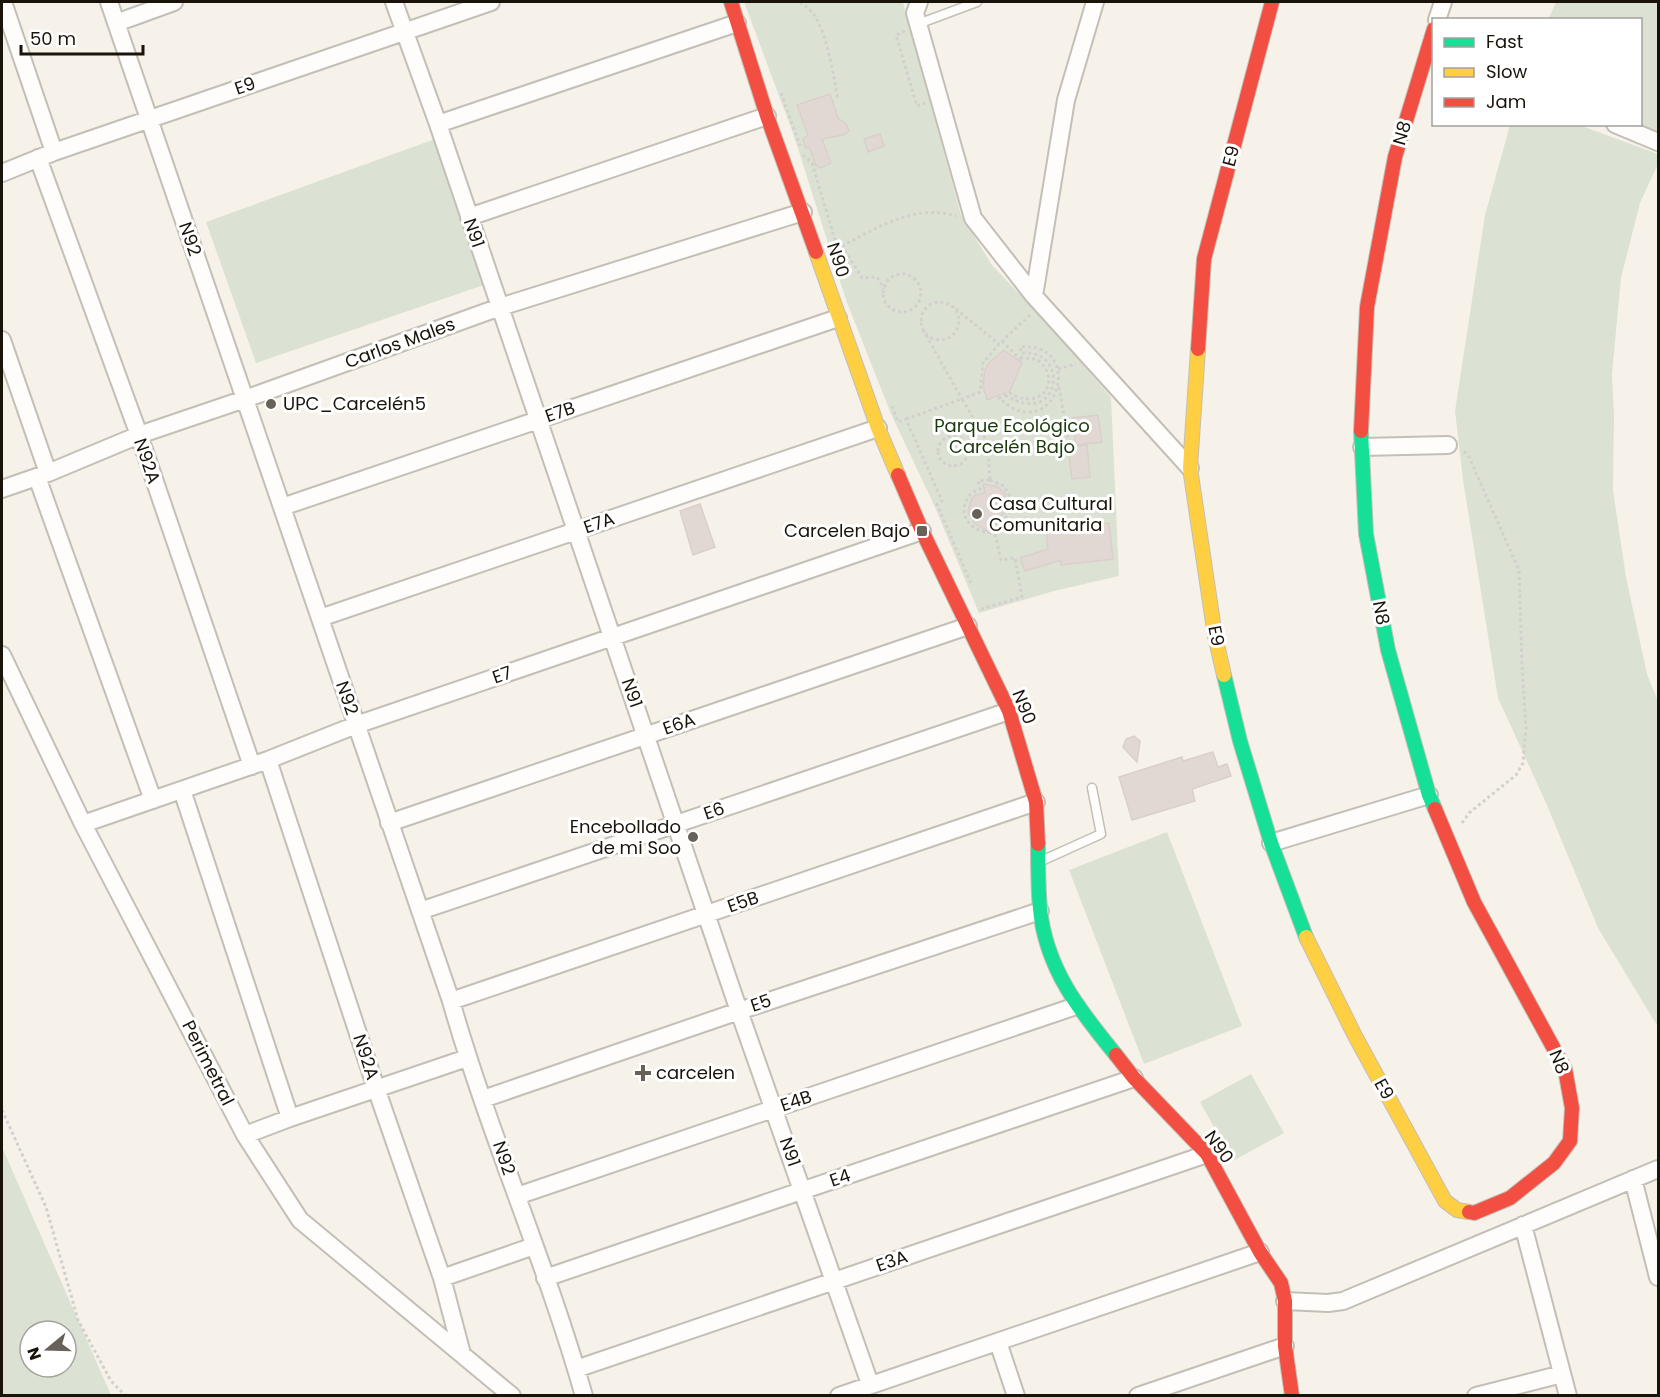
<svg xmlns="http://www.w3.org/2000/svg" width="1660" height="1397" font-family="Poppins,sans-serif">
<rect width="100%" height="100%" fill="#f7f2e9"/>
<path fill="#dce2d3" fill-rule="evenodd" d="M744,2H903L961,215L992,265L1047,323L1111,397L1119,576L1054,591L979,613L934,505L891,414L846,300L794,136Z
M1556,2H1658V142L1615,125L1640,124V20H1548Z
M1510,125H1579L1658,154V164L1640,203L1621,278L1612,374L1614,415L1613,490L1626,577L1647,674L1658,701V1027L1598,928L1546,803L1498,698L1463,480L1455,411L1485,215Z
M435,139L484,285L256,363L206,222Z
M1167,832L1242,1026L1144,1064L1069,870Z
M1251,1074L1284,1133L1233,1161L1200,1102Z
M2,1147L111,1395H2ZM30,1331H66V1367H30Z"/>
<path fill="#e1d8d3" stroke="#d9d0cb" stroke-width="1.5" d="M830,94L838,118L846,124L849,131L843,135L822,139L831,163L821,168L816,166L810,149L805,147L803,139L808,135L797,105Z
M880,134L884,146L868,152L864,139Z
M1004,350L1022,363L1010,391L987,400L983,386L985,370L989,363Z
M1098,415L1102,442L1076,445L1072,418Z
M1087,445L1090,477L1072,479L1068,447Z
M983,484L996,486L1004,492L1007,501L1004,513L1000,518L988,524L990,533L974,523L968,512L971,500L975,495L985,493Z
M700,504L715,547L693,555L680,511Z
M1109,523L1113,559L1061,565V560L1025,571L1020,558L1048,549L1046,531L1057,530V528Z
M1134,736L1140,741L1137,762L1123,747L1126,739Z
M1213,752L1218,767L1227,764L1231,776L1192,789L1195,801L1132,820L1119,777L1182,757L1183,761Z"/>
<g fill="none" stroke-linecap="round" stroke-linejoin="round">
<g stroke="#c4bfb6" stroke-width="11">
<path id="lane" d="M918,24L977,2
M1039,862L1101,834L1092,788"/>
</g>
<g stroke="#c4bfb6" stroke-width="20">
<path id="street" d="M3,2L54,152
M109,2L451,1001C489,1134 546,1262 584,1396
M394,2L438,124L739,1011L870,1384
M919,2L915,13L973,218L1034,296L1190,468
M1437,20L1443,2
M116,23L174,2
M438,124L737,23
M1615,124L1658,142
M38,158L139,435L252,766
M2,173L54,152L491,2
M469,217L767,116
M1034,296L1066,100L1095,2
M2,340L48,473
M1362,447L1448,445
M37,477L153,800
M2,489L48,473L139,435L245,399L500,307L803,212
M282,507L838,318
M320,618L878,428
M2,655L83,824L245,1135L300,1220L512,1396
M268,760L376,1088L442,1278L462,1354
M182,790L290,1118
M389,823L968,626
M83,824L268,760L356,725L922,531
M1271,843L1429,795
M420,911L1009,711
M451,1001L1036,802
M483,1099L739,1011L1040,911
M245,1135L290,1118L467,1058
M1633,1179L1658,1277
M517,1196L1076,1006
M1523,1225L1568,1396
M442,1278L534,1246
M545,1278L1134,1078
M1285,1301L1328,1303L1343,1301L1658,1169
M998,1342L1016,1396
M576,1369L1207,1154
M839,1396L1260,1252
M1138,1396L1285,1346
M1476,1396L1562,1374"/>
</g>
<g stroke="#c4bfb6" stroke-width="16">
<path id="fast" d="M1361,431L1366,534L1388,650L1429,795L1435,809
M1224,675L1240,741L1271,843L1306,937
M1038,844C1038,865 1038,887 1040,909C1046,969 1080,1011 1116,1055"/>
</g>
<g stroke="#c4bfb6" stroke-width="16">
<path id="slow" d="M816,252L878,428L898,475
M1198,349L1190,468L1215,636L1224,675
M1306,937L1355,1036L1445,1201L1457,1210L1469,1212"/>
</g>
<g stroke="#c4bfb6" stroke-width="16">
<path id="jam" d="M731,2L767,116L816,252
M1198,349L1204,259L1272,2
M1361,431L1367,307L1395,157L1434,29
M898,475L922,531L1009,711L1036,802L1038,844
M1435,809L1474,902L1565,1069L1572,1108L1570,1141L1554,1163L1510,1198L1474,1213L1469,1212
M1116,1055L1134,1078L1207,1154L1260,1252L1281,1283L1285,1301V1346L1292,1396"/>
</g>
<path stroke="#d2d0ce" stroke-width="3" stroke-dasharray="3 3" stroke-linecap="butt" d="M800,2C805,6 811,10 814,15C827,33 834,78 838,100
M905,31L896,35L917,106L925,103
M781,93L800,146
M803,155L812,163L836,243L834,248
M842,246C877,228 915,203 956,216
M836,249L842,246L862,278L877,277L884,289
M883 293a19 19 0 1 1 38 0a19 19 0 1 1-38 0Z
M921 321a19 19 0 1 1 38 0a19 19 0 1 1-38 0Z
M956,309L999,344
M923,330L962,399L980,392L983,363L999,344L1031,314
M1002,341L1023,362
M1058,369L1076,364
M1059,387L1068,439
M1005,395C1060,430 1072,348 1021,353L1020,347C1081,341 1062,430 1014,409C1009,406 1004,402 999,398L1010,393C1042,413 1064,378 1036,359L1022,358L1021,353
M892,406L898,422L906,419L942,501L937,504L972,586
M906,419L962,399L988,443L990,480
M938 451a15 15 0 1 1 30 0a15 15 0 1 1-30 0Z
M990,480L1004,486L1012,500C1011,513 1006,521 993,526L995,534C979,531 969,529 964,513C964,501 968,493 980,489L978,481Z
M981,609L1022,597L1015,558L1001,560L995,534
M1462,823L1469,813L1516,775L1523,763L1526,728L1522,665L1519,570L1469,457L1463,450
M2,1110L46,1207L78,1320L111,1381L126,1396"/>
<use href="#lane" stroke="#fefdfc" stroke-width="8"/>
<use href="#street" stroke="#fefdfc" stroke-width="16"/>
<use href="#fast" stroke="#16e098" stroke-width="14"/>
<use href="#slow" stroke="#ffcf43" stroke-width="14"/>
<use href="#jam" stroke="#f24e42" stroke-width="14"/>
</g>
<g fill="#676158" stroke="#fff" stroke-width="2">
<circle cx="271" cy="404" r="6"/>
<circle cx="977" cy="514" r="6"/>
<rect x="916" y="525" width="12" height="12" rx="3"/>
<circle cx="693" cy="837" r="6"/>
<path d="M640 1064h6v6h6v6h-6v6h-6v-6h-6v-6h6z"/>
</g>
<g text-anchor="middle" stroke-width="6" stroke-linejoin="round" paint-order="stroke">
<g font-size="18" fill="#19130a" stroke="#fff">
<text transform="translate(245 86) rotate(-19)" y="6">E9</text>
<text transform="translate(1402 133) rotate(-74)" y="6">N8</text>
<text transform="translate(1231 156) rotate(-75)" y="6">E9</text>
<text transform="translate(474 233) rotate(71)" y="6">N91</text>
<text transform="translate(190 239) rotate(71)" y="6">N92</text>
<text transform="translate(838 260) rotate(72)" y="6">N90</text>
<text transform="translate(400 343) rotate(-20)" y="6">Carlos Males</text>
<text transform="translate(560 412) rotate(-19)" y="6">E7B</text>
<text transform="translate(147 461) rotate(71)" y="6">N92A</text>
<text transform="translate(599 523) rotate(-19)" y="6">E7A</text>
<text transform="translate(1381 613) rotate(79)" y="6">N8</text>
<text transform="translate(1216 636) rotate(79)" y="6">E9</text>
<text transform="translate(502 675) rotate(-19)" y="6">E7</text>
<text transform="translate(632 693) rotate(71)" y="6">N91</text>
<text transform="translate(347 698) rotate(71)" y="6">N92</text>
<text transform="translate(1024 707) rotate(69)" y="6">N90</text>
<text transform="translate(679 724) rotate(-19)" y="6">E6A</text>
<text transform="translate(714 811) rotate(-19)" y="6">E6</text>
<text transform="translate(743 902) rotate(-19)" y="6">E5B</text>
<text transform="translate(761 1003) rotate(-18)" y="6">E5</text>
<text transform="translate(366 1057) rotate(72)" y="6">N92A</text>
<text transform="translate(1559 1062) rotate(68)" y="6">N8</text>
<text transform="translate(208 1063) rotate(63)" y="6">Perimetral</text>
<text transform="translate(1384 1089) rotate(61)" y="6">E9</text>
<text transform="translate(796 1101) rotate(-19)" y="6">E4B</text>
<text transform="translate(1219 1147) rotate(54)" y="6">N90</text>
<text transform="translate(790 1152) rotate(71)" y="6">N91</text>
<text transform="translate(504 1158) rotate(71)" y="6">N92</text>
<text transform="translate(840 1178) rotate(-19)" y="6">E4</text>
<text transform="translate(892 1261) rotate(-19)" y="6">E3A</text>
</g>
<g font-size="18" fill="#19130a" stroke="#fff" text-anchor="start">
<text x="283" y="410">UPC_Carcelén5</text>
<text x="989" y="510">Casa Cultural<tspan x="989" dy="21">Comunitaria</tspan></text>
<text x="910" y="537" text-anchor="end">Carcelen Bajo</text>
<text x="681" y="833" text-anchor="end">Encebollado<tspan x="681" dy="21">de mi Soo</tspan></text>
<text x="656" y="1079">carcelen</text>
</g>
<g font-size="18" fill="#19380b" stroke="#fff">
<text x="1012" y="432">Parque Ecológico<tspan x="1012" dy="21">Carcelén Bajo</tspan></text>
</g>
</g>
<rect width="1660" height="1397" fill="none" stroke="#19130a" stroke-width="6"/>
<rect x="1432" y="18" width="210" height="108" fill="#ffffff" stroke="#a3a19d" stroke-width="1.5"/>
<rect x="1444" y="38" width="30" height="9" fill="#16e098" stroke="#a3a19d" stroke-width="1.5"/>
<text x="1486" y="48" font-size="18" fill="#19130a">Fast</text>
<rect x="1444" y="68" width="30" height="9" fill="#ffcf43" stroke="#a3a19d" stroke-width="1.5"/>
<text x="1486" y="78" font-size="18" fill="#19130a">Slow</text>
<rect x="1444" y="98" width="30" height="9" fill="#f24e42" stroke="#a3a19d" stroke-width="1.5"/>
<text x="1486" y="108" font-size="18" fill="#19130a">Jam</text>
<g transform="translate(48 1349) rotate(251)"><circle r="28" fill="#ffffff" stroke="#a3a19d" stroke-width="1.5"/>
<path d="M0-4.5L10 22L0 15L-10 22Z" fill="#676158"/>
<text y="-9" font-size="16" font-weight="bold" text-anchor="middle" fill="#19130a">N</text>
</g>
<path d="M21 45v9h122v-9" fill="none" stroke="#19130a" stroke-width="3"/>
<text x="30" y="45" font-size="18" fill="#19130a" stroke="#ffffff" stroke-width="4.5" paint-order="stroke">50 m</text>
</svg>
